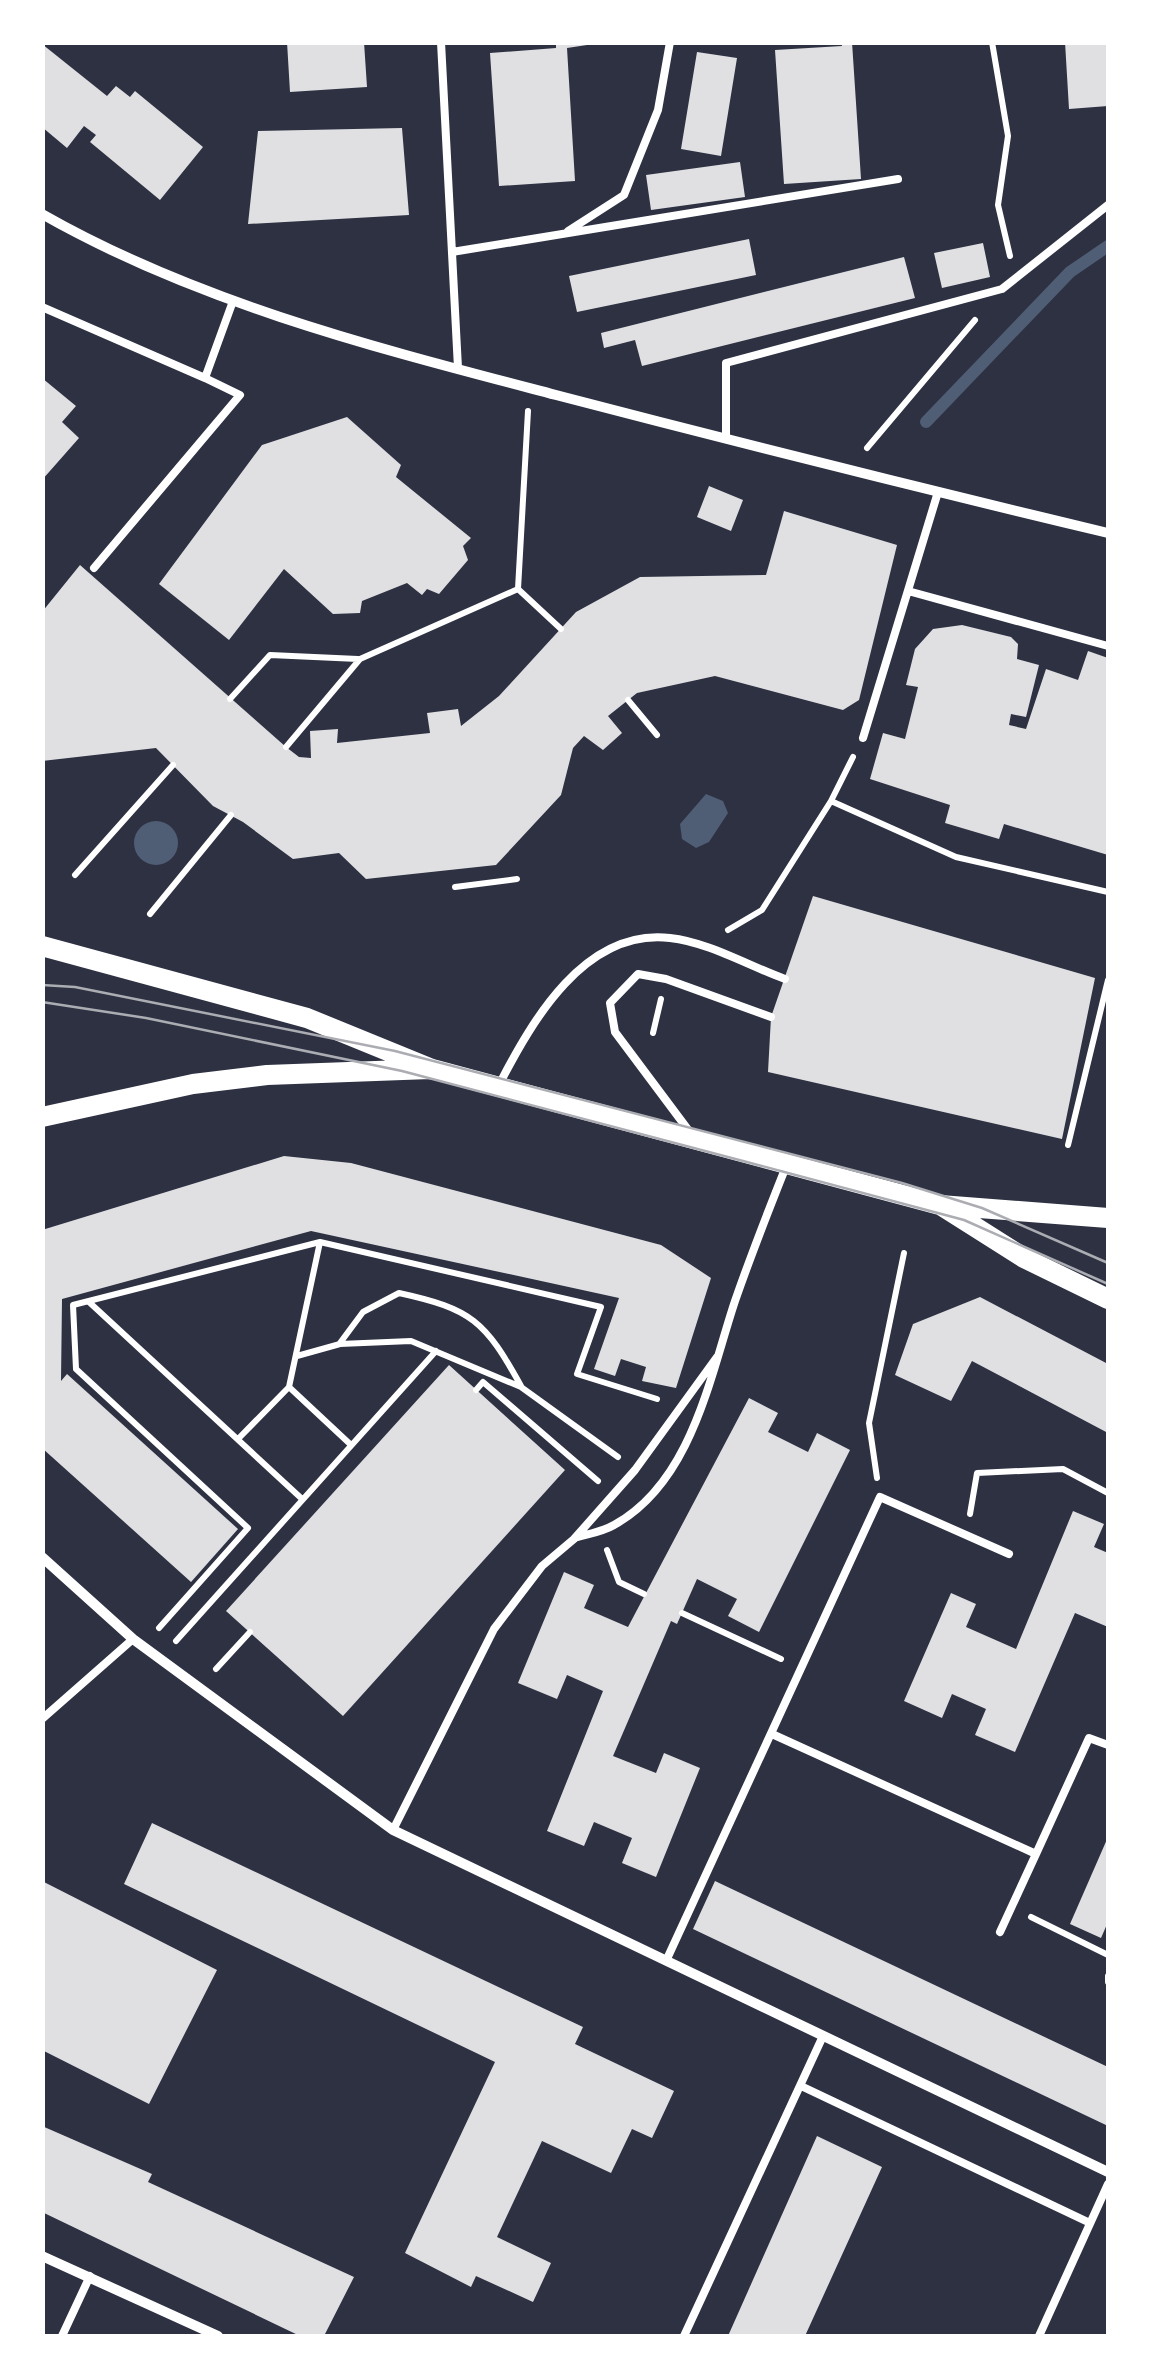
<svg xmlns="http://www.w3.org/2000/svg" width="1151" height="2379" font-family="Overpass,sans-serif">
<rect width="100%" height="100%" fill="#2d3142"/>
<path fill="#4f5d75" d="M706,794L723,801L728,813L709,842L696,848L682,839L680,824Z
M134 843a22 22 0 1 1 44 0a22 22 0 1 1-44 0Z"/>
<g fill="none" stroke-linecap="round" stroke-linejoin="round">
<path stroke="#4f5d75" stroke-width="12" d="M926,422L1070,272L1108,246"/>
</g>
<path fill="#e0e0e3" d="M287,42H364L367,87L290,92Z
M556,42H607L567,48L575,181L499,186L490,53L556,48Z
M841,42H852L861,179L784,184L775,50L842,46Z
M1065,42H1108V106L1069,109Z
M42,44L107,96L116,86L130,97L135,91L203,147L160,200L90,142L96,135L84,126L67,148L42,127Z
M697,52L737,58L721,156L681,149Z
M402,128L409,215L248,224L258,131Z
M740,162L745,197L651,210L646,175Z
M749,239L756,275L577,312L569,276Z
M983,243L990,277L942,288L934,253Z
M904,257L915,298L642,366L635,340L604,348L601,333Z
M42,378L76,406L62,422L79,438L42,480Z
M347,417L401,465L396,477L471,538L463,546L468,560L439,594L427,589L422,595L407,583L362,601L360,613L333,614L284,569L229,640L159,584L262,445Z
M709,486L743,500L731,531L697,517Z
M784,511L897,545L859,700L843,710L715,676L637,693L608,716L622,733L603,750L584,736L573,748L561,795L496,865L366,879L339,853L293,859L243,822L213,806L156,748L42,761V612L80,565L286,747L299,757L311,758L310,731L338,729L337,743L430,733L427,713L458,709L461,726L499,696L576,612L640,577L766,575Z
M962,625L1011,637L1018,644L1017,659L1039,665L1026,717L1011,714L1009,725L1026,729L1046,669L1078,680L1088,651L1108,658V855L1004,824L999,839L945,823L950,805L870,779L883,733L905,739L918,687L906,685L915,649L933,629Z
M813,896L1095,978L1062,1139L768,1072L771,1017Z
M284,1156L351,1163L661,1245L711,1278L676,1388L642,1381L646,1367L621,1359L615,1376L594,1369L619,1298L311,1231L62,1299L61,1381L67,1374L238,1529L191,1582L42,1448V1230Z
M980,1297L1108,1364V1433L972,1361L951,1401L895,1375L913,1324Z
M449,1365L565,1470L343,1716L226,1611Z
M749,1398L778,1413L768,1432L808,1452L817,1433L850,1450L759,1632L728,1616L737,1599L697,1579L677,1624L671,1621L613,1756L656,1773L664,1753L700,1768L656,1877L622,1863L632,1838L594,1822L584,1846L547,1831L603,1691L567,1675L557,1699L518,1683L564,1572L594,1585L584,1608L628,1627Z
M1073,1511L1104,1524L1094,1547L1108,1553V1627L1075,1613L1015,1752L975,1735L986,1709L952,1694L942,1718L904,1701L951,1593L976,1604L966,1627L1016,1649Z
M152,1823L583,2027L575,2044L674,2091L652,2138L632,2129L611,2173L542,2141L497,2237L551,2263L533,2302L476,2276L471,2287L405,2253L495,2062L124,1884Z
M1108,1837V1922L1101,1938L1070,1924Z
M42,1881L217,1970L149,2104L42,2050Z
M715,1881L1108,2067V2126L693,1929Z
M42,2126L152,2174L148,2182L354,2277L324,2336H300L42,2212Z
M817,2136L882,2167L805,2336H728Z"/>
<g fill="none" stroke-linecap="round" stroke-linejoin="round">
<path stroke="#fff" stroke-width="6" d="M992,42L1008,136L998,205L1010,256
M867,448L975,320
M518,589L528,411
M230,699L270,655L358,659
M628,700L657,735
M286,747L360,659L518,589L561,629
M831,801L956,857L1108,892
M75,875L173,765
M455,887L517,879
M150,914L231,815
M728,930L762,910L831,801L853,757
M653,1033L661,999
M1068,1145L1108,980
M89,1302L301,1498
M340,1343L363,1312L399,1293C472,1309 485,1321 521,1386
M297,1356L340,1344L411,1341L521,1387L618,1457
M289,1387L320,1242L601,1307L577,1374L657,1399
M476,1390L483,1382L598,1481
M238,1439L289,1387L350,1444
M877,1478L869,1423L904,1253
M970,1514L977,1473L1063,1469L1108,1493
M607,1550L619,1582L644,1594
M682,1613L781,1659
M159,1628L248,1528L76,1369L73,1305L320,1242
M176,1641L436,1351
M216,1669L250,1632
M1031,1917L1108,1955
M1108,1976V1982"/>
<path stroke="#fff" stroke-width="8" d="M441,42L458,368
M568,231L624,195L658,110L670,42
M452,252L898,179
M42,307L205,378L233,301
M726,439V363L1002,289L1108,205
M94,568L240,395L205,378
M908,591L1108,646
M863,738L938,492
M500,1083C532,1021 585,928 670,938C708,942 749,966 785,979
M689,1131L615,1032L610,1003L638,974L666,979L771,1017
M578,1537C589,1534 604,1531 614,1525C692,1482 710,1376 735,1301C751,1255 769,1209 787,1164
M42,1719L133,1639
M772,1734L1036,1854L1000,1932
M393,1830L494,1629L542,1566L574,1539L635,1470L717,1357
M1036,1854L1089,1738L1108,1745
M666,1961L880,1497L1009,1554
M801,2086L1090,2223
M62,2336L90,2276
M684,2336L823,2036
M1039,2336L1108,2184"/>
<path stroke="#fff" stroke-width="10" d="M42,214C200,304 381,349 556,395C740,443 924,489 1108,533
M42,1557L133,1639L393,1830L1108,2172
M42,2256L218,2336"/>
<path stroke="#fff" stroke-width="20" d="M42,946L307,1018L432,1069L940,1205L1108,1218
M42,1117L193,1084L267,1075L430,1069
M942,1206L1024,1258L1108,1299"/>
<path stroke="#abadb3" stroke-width="2.5" d="M42,985L75,987L395,1051L902,1183L982,1208L1108,1263
M42,1002L146,1018L402,1071L743,1161L964,1220L1108,1284"/>
</g>
<rect width="1151" height="2379" fill="none" stroke="#ffffff" stroke-width="90"/>
</svg>
